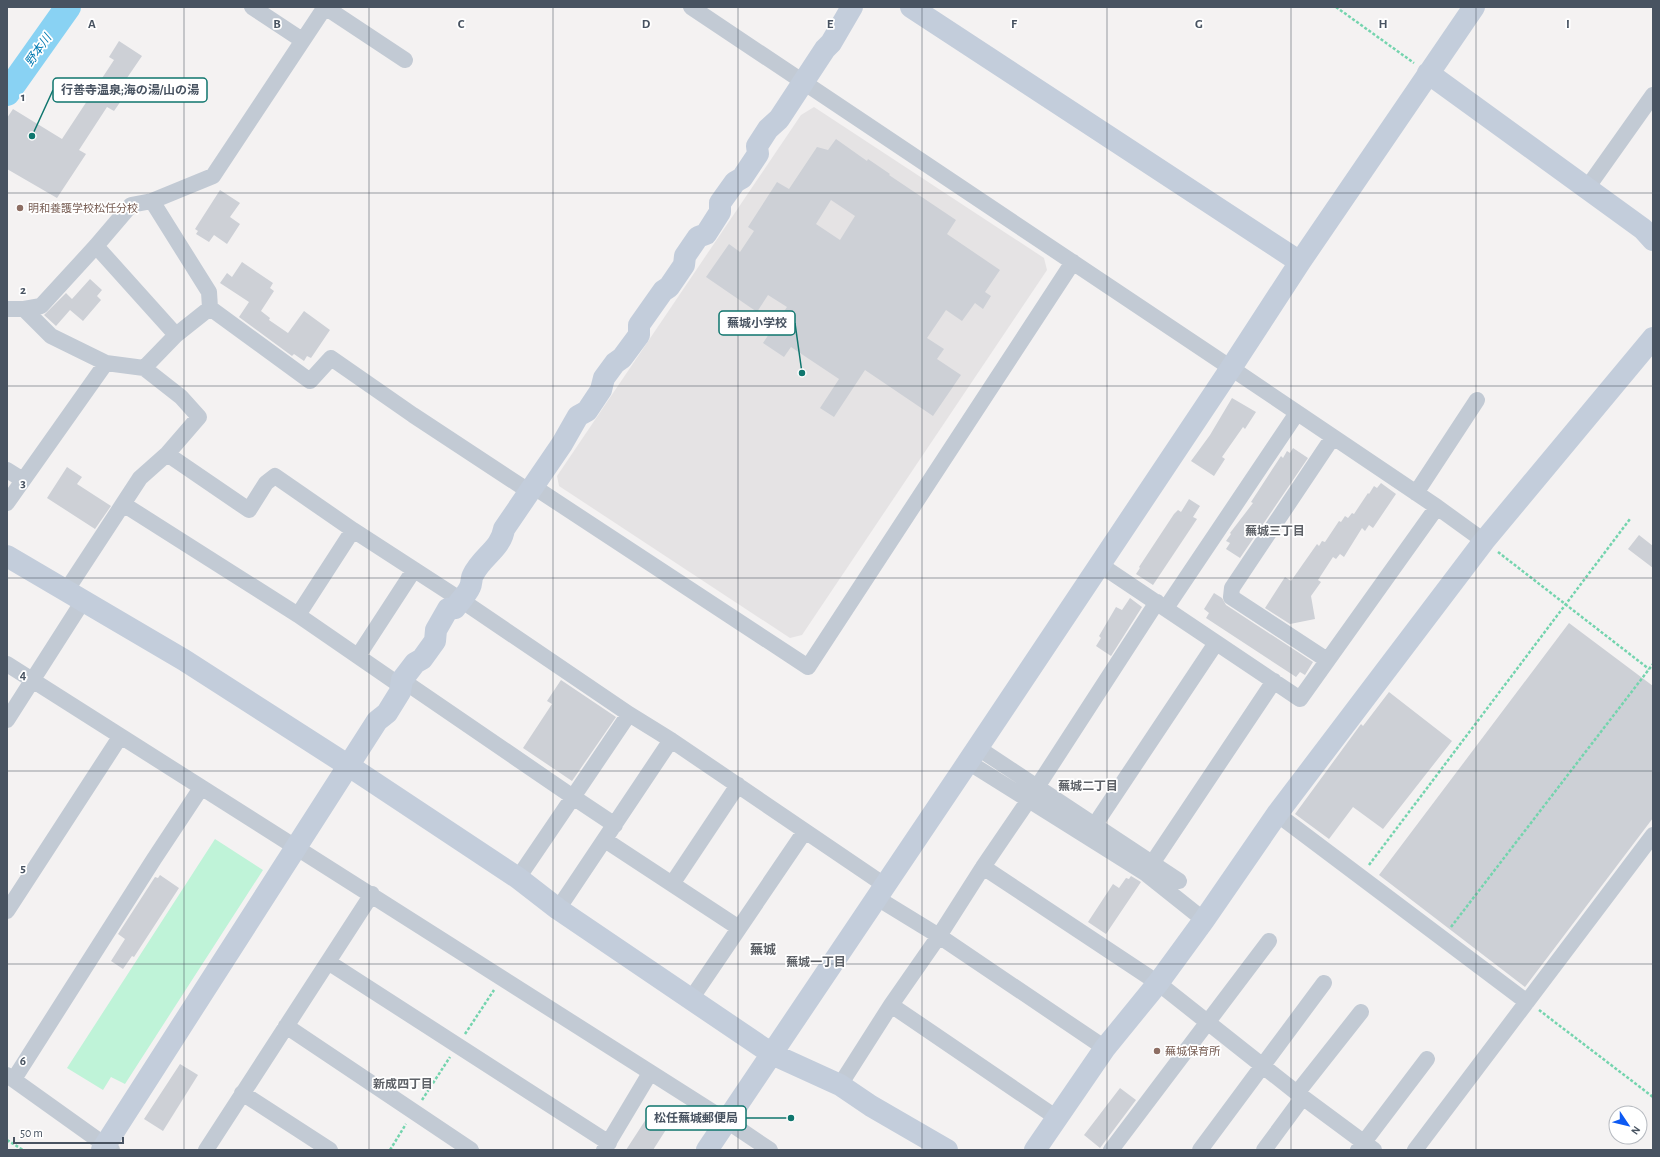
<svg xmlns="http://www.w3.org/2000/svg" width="1660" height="1157" font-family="'Alegreya Sans','Noto Sans JP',sans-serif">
<rect width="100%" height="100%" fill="#f4f2f2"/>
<path fill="#e5e3e4" d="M814,107L1044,258L1047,270L802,635L790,638L559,486L557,476L801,115Z"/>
<path fill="#bff3d8" d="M215,839L263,870L125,1084L111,1077L103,1090L67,1068Z"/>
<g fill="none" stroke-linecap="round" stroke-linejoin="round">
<path stroke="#89d2f3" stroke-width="26" d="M7,93L68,7"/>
</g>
<path fill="#cdd0d6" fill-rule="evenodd" d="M119,41L142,56L116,94L123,98L114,111L107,107L79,150L86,154L57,198L7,169V118L13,109L62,139L114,60L109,57Z
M836,139L867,161L868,159L890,174L889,175L956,220L947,234L1000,270L985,292L991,296L983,309L975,303L962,321L946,310L927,338L944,349L937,359L961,375L933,416L865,370L834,417L820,408L839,379L791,347L784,357L763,343L787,307L768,295L757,312L706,277L729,244L740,252L754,231L748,227L777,182L789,189L817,147L828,150ZM831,200L855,216L840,240L816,224Z
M220,190L240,203L230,217L240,224L227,244L214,235L209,242L196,234L198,231L195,229Z
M242,262L273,283L270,288L274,291L261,311L270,318L269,320L288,333L304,311L330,330L311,358L307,356L304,361L294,354L292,356L239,317L249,302L220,283L227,273L232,277Z
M90,279L102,290L97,296L101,300L83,321L70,310L56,326L44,315L66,293L72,299Z
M1232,398L1256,412L1245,429L1243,427L1222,457L1225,459L1214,476L1191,461L1210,435Z
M1293,448L1308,458L1240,558L1226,549L1230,543L1226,541L1231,534L1230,533L1253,503L1251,502L1281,456L1283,458L1287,451L1290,453Z
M67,467L82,477L77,484L111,506L95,529L47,498Z
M1381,483L1396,494L1373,528L1369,525L1365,531L1362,528L1344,557L1340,554L1336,559L1333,557L1318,580L1321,582L1311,596L1315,619L1290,624L1265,608L1285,577L1291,581L1317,544L1319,546L1322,541L1325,542L1339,521L1341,522L1345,516L1348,518L1352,513L1354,514L1368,493L1369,494L1374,486L1377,488Z
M1189,499L1200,506L1193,517L1197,519L1153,585L1136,574L1140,568L1139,567L1174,514L1178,510L1181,512Z
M1639,535L1653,546V568L1628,549Z
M1214,593L1222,598L1226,605L1313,662L1305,675L1300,672L1296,677L1206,618L1209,613L1204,609Z
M1130,598L1142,607L1111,656L1096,646L1101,638L1099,636L1116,607L1122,610Z
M1569,623L1653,686V818L1525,987L1379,875Z
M561,680L616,717L572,781L523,748L552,704L547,701Z
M1389,692L1452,741L1383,829L1353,807L1329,839L1295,814L1361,724L1363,726Z
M160,875L179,888L134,957L132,956L123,969L111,961L125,939L118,934L155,877L158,878Z
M1131,876L1141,882L1106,934L1088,922L1113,884L1119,888L1126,878L1129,879Z
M180,1064L198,1075L163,1131L144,1119Z
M1120,1088L1136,1100L1100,1148L1084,1135Z
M650,1113L669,1125L653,1150H626Z"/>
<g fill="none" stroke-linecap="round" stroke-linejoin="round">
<path stroke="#74d4ae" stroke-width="2.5" stroke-dasharray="3 2" stroke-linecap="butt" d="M1336,7L1414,63
M1498,552L1649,669
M1369,865L1630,519
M1451,927L1653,664
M1539,1010L1653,1097
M465,1034L494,990
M422,1100L450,1057
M7,1140L23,1150
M390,1150L406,1124"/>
<path stroke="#c2cad4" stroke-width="16" d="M252,7L302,40
M325,7L405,60
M691,7L1231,368L1437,507L1484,541
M1592,181L1653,95
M152,201L209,292L210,308
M96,246L176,335
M7,309H24L41,306L96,246L131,205L152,201L213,176L325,7
M24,309L51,336L106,363L144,368L176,335L210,308L310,381L331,358L413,415L530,492
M167,454L249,510L266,483L275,476L353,530
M7,470L23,480
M534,487L808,667L1073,262
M1416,493L1477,400
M7,503L106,363
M123,504L140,478L167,454L199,417L181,397L144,368
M1099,564L1300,699L1437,507
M66,591L123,504L298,615
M1166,608L1297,413
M358,656L414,570
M1327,660L1231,597L1232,588L1333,437
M7,664L727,1121L770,1150
M401,686L298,615L353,530L461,600L629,714L573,797L402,680
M629,714L671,740
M7,720L83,601
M978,748L1179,881
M968,762L1145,873L1204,920
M1277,814L1527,1002
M1088,835L1216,643
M605,840L739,928
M983,867L1158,983L1297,1093L1374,1150
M1147,871L1274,681
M518,878L573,797L615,825
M672,884L738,785
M877,898L939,936L1105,1048
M558,909L671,740L886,886
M7,911L120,737
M328,962L609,1143
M691,999L805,831
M891,1005L1057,1118
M286,1026L471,1150
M7,1075L112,1150
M14,1079L154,859L201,788
M840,1085L891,1005L939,936L983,867L1028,801L1157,602
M242,1093L330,1150
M1297,1093L1361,1012
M206,1150L372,894
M604,1150L650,1073
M1111,1150L1269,941
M1200,1150L1324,983
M1264,1150L1303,1097
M1358,1150L1427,1059
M1415,1150L1653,835"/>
<path stroke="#c3cddb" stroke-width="22" d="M911,7L1300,262
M1428,73L1643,229L1653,240
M7,556L184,660L349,766L518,878L558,909L772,1054L840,1085L871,1106L947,1150
M102,1150L377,721L387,713L400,692L402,680L415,663L422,659L435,641L436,630L448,609L455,608C460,601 467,594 470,587C472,583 471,578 473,575C481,557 501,549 504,529L562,444L578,416L587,411L601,390L604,378L615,363L622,358L639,335V325L663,291L669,287L684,265L685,256L698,237L706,234L720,212V203L735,182L742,178L758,154L757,146L768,129L779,119L825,49L831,43L852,7
M707,1150L968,762L1231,368L1300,262L1474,7
M1035,1150L1105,1048L1158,983L1204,920L1277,814L1484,541L1653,338"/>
</g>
<path fill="none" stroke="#485361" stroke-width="1" stroke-opacity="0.55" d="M184,7V1150M369,7V1150M553,7V1150M738,7V1150M922,7V1150M1107,7V1150M1291,7V1150M1476,7V1150M7,193H1653M7,386H1653M7,578H1653M7,771H1653M7,964H1653"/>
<g fill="#8d6e63" stroke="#fff" stroke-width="1.5">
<circle cx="20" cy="208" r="4"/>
<circle cx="1157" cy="1051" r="4"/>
</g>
<g text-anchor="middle" stroke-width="3.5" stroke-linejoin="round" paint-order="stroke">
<g font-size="11" fill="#785e54" stroke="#fff" text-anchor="start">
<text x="28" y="212">明和養護学校松任分校</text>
<text x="1165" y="1055">蕪城保育所</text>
</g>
<g font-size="12" font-style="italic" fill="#037bb2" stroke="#fff">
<text transform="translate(38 50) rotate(-55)" y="4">野本川</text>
</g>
<g font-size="12" font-weight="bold" fill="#5d6167" stroke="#fff">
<text x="1275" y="535">蕪城三丁目</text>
<text x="1088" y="790">蕪城二丁目</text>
<text x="816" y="966">蕪城一丁目</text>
<text x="403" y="1088">新成四丁目</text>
</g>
<g font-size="13" font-weight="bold" fill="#5d6167" stroke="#fff">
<text x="763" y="954">蕪城</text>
</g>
</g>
<g font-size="13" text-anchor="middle" font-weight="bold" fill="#485361" stroke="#fff" stroke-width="3.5" stroke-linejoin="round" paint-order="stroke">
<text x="92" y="28">A</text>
<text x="277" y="28">B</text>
<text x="461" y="28">C</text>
<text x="646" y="28">D</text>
<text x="830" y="28">E</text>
<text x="1014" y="28">F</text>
<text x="1199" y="28">G</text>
<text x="1383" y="28">H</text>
<text x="1568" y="28">I</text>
<text x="23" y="101">1</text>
<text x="23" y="294">2</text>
<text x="23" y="487">3</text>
<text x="23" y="679">4</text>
<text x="23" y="872">5</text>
<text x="23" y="1065">6</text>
</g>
<path fill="none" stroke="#0f766e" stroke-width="1.5" d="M32 136L53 90M802 373L795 323M791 1118L746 1118"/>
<g fill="#0f766e" stroke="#fff" stroke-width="1.5">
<circle cx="32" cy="136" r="4"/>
<circle cx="802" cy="373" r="4"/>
<circle cx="791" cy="1118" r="4"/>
</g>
<g fill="#fff" stroke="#0f766e" stroke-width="1.5">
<rect x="53" y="78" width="154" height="24" rx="4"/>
<rect x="719" y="311" width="76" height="24" rx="4"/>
<rect x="646" y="1106" width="100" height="24" rx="4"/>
</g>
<g font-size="12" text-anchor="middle" font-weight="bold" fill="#485361">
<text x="130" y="94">行善寺温泉;海の湯/山の湯</text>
<text x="757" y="327">蕪城小学校</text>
<text x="696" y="1122">松任蕪城郵便局</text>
</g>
<rect width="1660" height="1157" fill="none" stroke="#485361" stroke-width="16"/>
<g transform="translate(1628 1125) rotate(125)"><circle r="19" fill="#ffffff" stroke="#b6bac0"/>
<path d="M0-3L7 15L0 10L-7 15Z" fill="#0d5af3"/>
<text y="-6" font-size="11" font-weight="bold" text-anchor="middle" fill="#485361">N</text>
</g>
<path d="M14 1137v6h109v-6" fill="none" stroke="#485361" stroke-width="2"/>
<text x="20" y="1137" font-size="12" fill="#485361" stroke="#ffffff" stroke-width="3" paint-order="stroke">50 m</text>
</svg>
